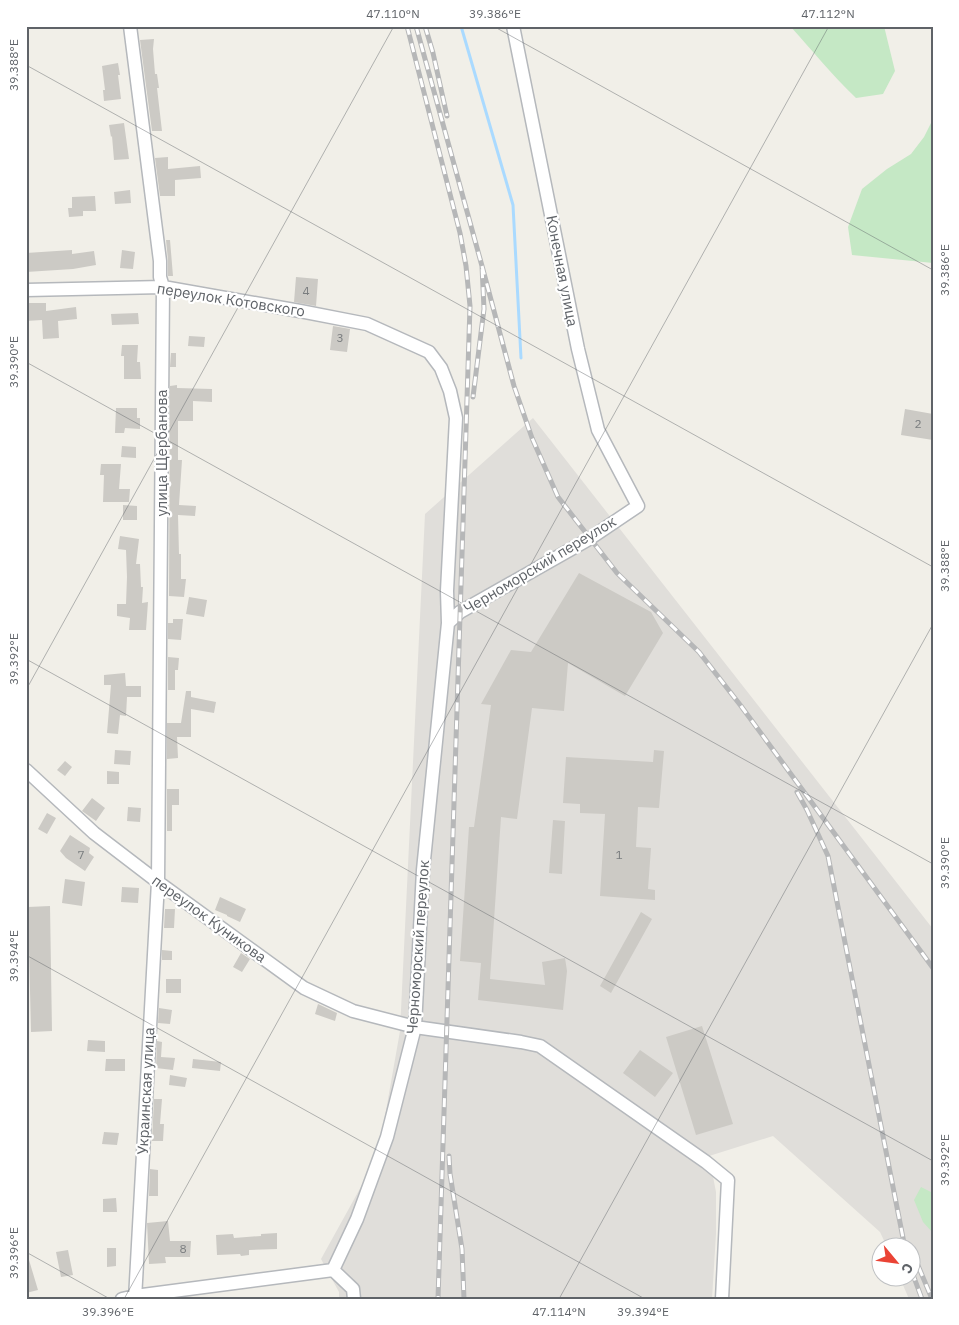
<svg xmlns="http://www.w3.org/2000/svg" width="959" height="1325" font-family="'IBM Plex Sans',sans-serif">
<rect width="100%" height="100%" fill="#f1efe8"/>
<path fill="#e0deda" d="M533,418L933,929V1299H909L900,1278H912V1248L887,1247L880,1232L773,1136L709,1156L716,1192V1234L712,1299H339V1292L321,1259L378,1156L400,1031L425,514Z"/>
<path fill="#c5e8c5" d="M790,26H884L895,71L883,94L856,98C832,75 812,50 790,26Z
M933,119V263L852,255L848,227L862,189L887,169L911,154L924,137Z
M921,1187L933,1193V1233L923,1222L914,1200Z"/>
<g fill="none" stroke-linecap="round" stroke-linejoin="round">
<path stroke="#aadaff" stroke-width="3" d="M461,26L513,205L521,358"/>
</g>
<path fill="#cccac5" d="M154,39L153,49L155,74H157L159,88H157L162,131H152L140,40Z
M118,63L120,75H118L121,99L104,101L103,90H105L102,66Z
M124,123L129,159L114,160L112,136L111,137L109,125Z
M168,157V169L200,166L201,178L175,180V196H160L155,158Z
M130,190L131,203L115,204L114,192Z
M95,196L96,211H83V216L69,217L68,208H72V197Z
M166,240H170L173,276H168V260Z
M72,250V254L94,251L96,265L73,269L26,272V253Z
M122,250L135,252L133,269L120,268Z
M296,277L318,279L316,306L294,302Z
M26,303H46V311L76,307L77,319L58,321L59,338L43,339L42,320L26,321Z
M138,313L139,324L112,325L111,314Z
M333,326L350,329L347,352L330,350Z
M189,336L205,337L204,347L188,346Z
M122,345H138L137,362H140L141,379H124V356H121Z
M171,353H176V367H170Z
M177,385V388L212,389V402L193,401V421H178V460H182L179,505L196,506L195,516L178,515L179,554H181V579H186L184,597L169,596L170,386Z
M116,408H137V418H140V429L125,428L124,433H115Z
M905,409L933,414V440L901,435Z
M122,446L136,447V458L121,457Z
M101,464H121L119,489H130L129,502H103L104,475H100Z
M123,505L137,506V520H123Z
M120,536L139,539L136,564H140L141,587H143L142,603L148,602L146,630H129L130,618L117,616V604H126L127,577L126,550L118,549Z
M579,573L651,612L663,633L625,696L568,663L564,711L532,708L517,819L501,817L490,979L545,985L542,962L565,958L567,971L563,1010L478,1000L481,963L460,961L469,827H474L491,705L481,704L511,650L531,652Z
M189,597L207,600L204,617L186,614Z
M173,619H183L181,640L168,639V623H173Z
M168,657L179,658L178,670H175V690H168Z
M125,673L126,686H141V697H127L126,716L120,715L118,734L107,733L111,685H104V675Z
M186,691H191V697L216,702L214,713L191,709V737H177L178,758L167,759V723H181Z
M115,750L131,751L130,765L114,764Z
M654,750L664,751L659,808L638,807L636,847L651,848L648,889L655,890V900L600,896L605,814L580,813V804L563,803L566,757L653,762Z
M65,761L72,767L65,776L57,770Z
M107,771L119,772V784H107Z
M167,789H179V805H172V831H167Z
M92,798L105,808L96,821L82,811Z
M128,807L141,808L140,822L127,821Z
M47,813L56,818L47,834L38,829Z
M553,820L565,821L562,874L549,873Z
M70,835L90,848L89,853L94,857L85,871L66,858L60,851Z
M65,879L85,882L82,906L62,903Z
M122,887L139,888L138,903L121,902Z
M220,897L246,909L240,922L227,916V915L215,910Z
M50,906L52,1031L31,1032L28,907Z
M165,909H175L174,928H164Z
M641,912L652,919L611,993L600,986Z
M162,950L172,951V960H162Z
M241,953L250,959L242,972L233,967Z
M166,979H181V993H166Z
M318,1004L337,1013L335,1021L315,1014Z
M159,1008L172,1010L170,1024L158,1023Z
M702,1026L733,1124L696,1135L666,1037Z
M88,1040L105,1041V1052L87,1051Z
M157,1041L162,1042L161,1057L175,1058L173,1070L156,1068Z
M640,1050L673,1073L655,1097L623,1073Z
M106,1059H125V1071H105Z
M193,1059L221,1062L220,1071L192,1068Z
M170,1075L187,1078L185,1087L169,1085Z
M154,1099H162L160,1124H164L163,1141H152Z
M104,1132L119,1133L117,1145L102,1144Z
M150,1169L158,1170V1196H149Z
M116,1198L117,1212H103V1199Z
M168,1221L170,1241H191L190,1257H165L166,1263L149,1264L147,1223Z
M277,1233V1249L249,1250V1255L241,1256L240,1254L217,1255L216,1235L233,1234L234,1238L261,1236V1234Z
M107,1248H116V1266L107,1267Z
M68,1250L73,1275L61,1277L56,1252Z
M26,1260H29L38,1290L26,1293Z"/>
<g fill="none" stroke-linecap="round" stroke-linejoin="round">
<g stroke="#b5b8bc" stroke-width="15">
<path id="minor" d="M130,26L160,261V277L163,287L158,882L135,1299
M26,290L163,287L300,311L367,324L429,352L441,368L450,391L456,418L447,591L448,623L423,870L415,1027L387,1137L357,1219L333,1270
M448,623L460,612L589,539L638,506L598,430L578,349L513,26
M26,770L94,833L158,882L304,988L353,1011L415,1027L521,1042L540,1046L706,1162L728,1180L722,1299
M333,1270L353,1289L354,1299
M122,1299L135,1296L333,1270"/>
</g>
<use href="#minor" stroke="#fff" stroke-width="12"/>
<g stroke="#b6b7b8" stroke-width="5">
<path id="rail" d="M407,26L460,233L466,266L470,306L438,1299
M416,26L482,266L484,309L473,397
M425,26L433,53L447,116
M482,266L514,386L532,438L558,497L617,573L699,652L741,706L933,968
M797,792L807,810L828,856L905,1248
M449,1156L450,1174L462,1249L464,1299
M912,1251L932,1299
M912,1272L922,1299"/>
</g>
<use href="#rail" stroke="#fff" stroke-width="3" stroke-dasharray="9" stroke-linecap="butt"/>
</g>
<path fill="none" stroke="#5f6368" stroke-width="1" stroke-opacity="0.45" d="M493,26L933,270M26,65L933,567M26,362L933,864M26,659L933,1161M26,690L394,26M26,955L645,1299M26,1252L110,1299M124,1299L829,26M559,1299L933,624"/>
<g text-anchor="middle" stroke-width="4.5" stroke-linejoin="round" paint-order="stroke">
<g font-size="12" fill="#7a7d7f">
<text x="306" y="295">4</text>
<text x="340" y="342">3</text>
<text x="918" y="428">2</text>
<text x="81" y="859">7</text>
<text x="619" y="859">1</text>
<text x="183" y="1253">8</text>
</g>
<g font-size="15" fill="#5f6368" stroke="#fff">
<text transform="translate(562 271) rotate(79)" y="5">Конечная улица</text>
<text transform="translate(231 300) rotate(9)" y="5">переулок Котовского</text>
<text transform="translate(162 453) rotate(-90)" y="5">улица Щербанова</text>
<text transform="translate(540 565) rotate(-31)" y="5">Черноморский переулок</text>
<text transform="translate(209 919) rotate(36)" y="5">переулок Куникова</text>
<text transform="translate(418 947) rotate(-86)" y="5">Черноморский переулок</text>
<text transform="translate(146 1091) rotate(-87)" y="5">Украинская улица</text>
</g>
</g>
<rect width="959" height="1325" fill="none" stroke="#ffffff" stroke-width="55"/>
<g transform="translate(896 1262) rotate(119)"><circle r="24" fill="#ffffff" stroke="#bfc1c3"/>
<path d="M0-4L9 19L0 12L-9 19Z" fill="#ea4335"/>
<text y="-8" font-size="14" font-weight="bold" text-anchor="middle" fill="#5f6368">С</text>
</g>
<rect x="28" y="28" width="904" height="1270" fill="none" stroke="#5f6368" stroke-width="2"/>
<g font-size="12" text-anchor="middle" fill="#5f6368">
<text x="393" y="18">47.110°N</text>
<text x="495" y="18">39.386°E</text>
<text x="828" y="18">47.112°N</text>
<text transform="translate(14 65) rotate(-90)" y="4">39.388°E</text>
<text transform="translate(945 270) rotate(-90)" y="4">39.386°E</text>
<text transform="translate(14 362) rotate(-90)" y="4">39.390°E</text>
<text transform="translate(945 566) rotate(-90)" y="4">39.388°E</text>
<text transform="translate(14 659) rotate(-90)" y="4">39.392°E</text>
<text transform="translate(945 863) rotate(-90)" y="4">39.390°E</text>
<text transform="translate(14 956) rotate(-90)" y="4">39.394°E</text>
<text transform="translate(945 1160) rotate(-90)" y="4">39.392°E</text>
<text transform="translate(14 1253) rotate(-90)" y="4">39.396°E</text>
<text x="108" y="1316">39.396°E</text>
<text x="559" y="1316">47.114°N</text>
<text x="643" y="1316">39.394°E</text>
</g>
</svg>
